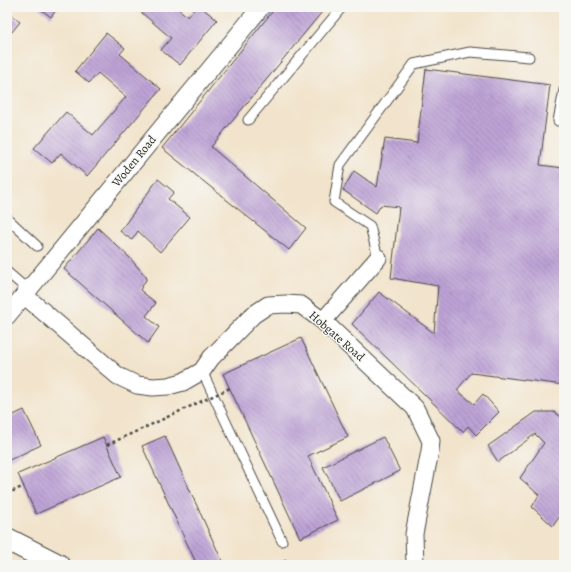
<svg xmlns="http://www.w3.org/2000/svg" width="571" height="572" font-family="Alegreya,serif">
<defs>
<pattern id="building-back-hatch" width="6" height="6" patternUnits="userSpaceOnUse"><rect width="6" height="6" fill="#bda3d6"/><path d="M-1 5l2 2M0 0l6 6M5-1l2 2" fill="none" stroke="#9a85ae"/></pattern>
</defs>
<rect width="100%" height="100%" fill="#f6f6f2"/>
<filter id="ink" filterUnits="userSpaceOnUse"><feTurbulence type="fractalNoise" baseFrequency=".025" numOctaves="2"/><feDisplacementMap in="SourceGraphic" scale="8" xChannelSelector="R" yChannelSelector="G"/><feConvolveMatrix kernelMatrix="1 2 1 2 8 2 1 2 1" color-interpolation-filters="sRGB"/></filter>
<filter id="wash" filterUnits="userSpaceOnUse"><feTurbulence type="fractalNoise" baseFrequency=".012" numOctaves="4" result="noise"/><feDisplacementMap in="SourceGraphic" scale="16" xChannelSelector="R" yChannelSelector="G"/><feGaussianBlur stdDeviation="0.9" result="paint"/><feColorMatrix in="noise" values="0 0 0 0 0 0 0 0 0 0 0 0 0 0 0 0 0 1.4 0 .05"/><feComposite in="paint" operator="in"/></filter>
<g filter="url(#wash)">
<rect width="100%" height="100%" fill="#f2e4cc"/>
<g id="blocks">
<path fill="url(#building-back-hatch)" d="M38,7H58L51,17Z
M135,7H176L188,17L196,7H201L217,20L180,65L161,50L171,38Z
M276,7H326L211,147L306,228L289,250L162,148Z
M7,12L20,22L7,38Z
M106,33L125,48L120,54L161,89L87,176L61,153L52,163L34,148L66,112L93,135L126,97L98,73L89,83L75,71Z
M426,69L550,85L540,165L564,168V385L471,373L457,390L474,404L483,394L499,412L476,435L468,426L463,432L352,324L379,292L434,333L438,286L391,278L399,207L381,205L376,213L343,190L354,171L377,187L385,139L417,143Z
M158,179L174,192L168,199L190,217L160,252L138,231L132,240L120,231Z
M98,228L130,258L147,278L140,290L156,303L146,316L159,327L148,343L64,269Z
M301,338L348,437L308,456L338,520L300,538L223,374Z
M24,410L41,445L7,461V418Z
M536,412H554L564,419V510L553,526L532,507L539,495L520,478L544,443L535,434L498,462L488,446Z
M165,436L224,565H197L142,446Z
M103,437L121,477L36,514L18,474Z
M383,437L400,471L340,501L323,467Z
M286,560L289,565H275Z"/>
</g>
</g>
<g filter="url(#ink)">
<use href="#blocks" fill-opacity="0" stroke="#494743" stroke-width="1"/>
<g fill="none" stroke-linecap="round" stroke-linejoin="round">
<g stroke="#494743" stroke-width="11">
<path id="service" d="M248,120L342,7
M558,121L564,90
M7,218L37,246
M378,258L370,226L334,202L340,165L414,64L470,52L529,57
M7,272L28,290
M202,371L282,541"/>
</g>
<g stroke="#494743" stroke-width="19">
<path id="minor" d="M24,295L118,376L137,385L153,387L168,386L183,382L202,371L211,358L253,315L268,305L286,304L301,305L323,321L415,408L431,441L430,451L414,534L415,565
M7,316L261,7
M323,321L378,258"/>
</g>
<g stroke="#494743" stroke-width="24">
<path id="primary" d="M7,539L58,565"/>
</g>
<path stroke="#494743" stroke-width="2.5" stroke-dasharray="3 3" stroke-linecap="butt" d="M7,494L24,486"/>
<use href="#service" stroke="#fff" stroke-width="9"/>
<use href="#minor" stroke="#fff" stroke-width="17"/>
<use href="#primary" stroke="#fff" stroke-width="22"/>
<path stroke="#494743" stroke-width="2.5" stroke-dasharray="3 3" stroke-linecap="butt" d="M107,445L230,388"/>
</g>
</g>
<g text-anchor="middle" stroke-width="3" stroke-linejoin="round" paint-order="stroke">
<g font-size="12" fill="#2b2b2b" stroke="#f6f6f2">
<text transform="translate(134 161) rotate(-51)" y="4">Woden Road</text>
<text transform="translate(337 336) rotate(41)" y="4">Hobgate Road</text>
</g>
</g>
<rect width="571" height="572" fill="none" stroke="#f6f6f2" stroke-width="24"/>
</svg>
